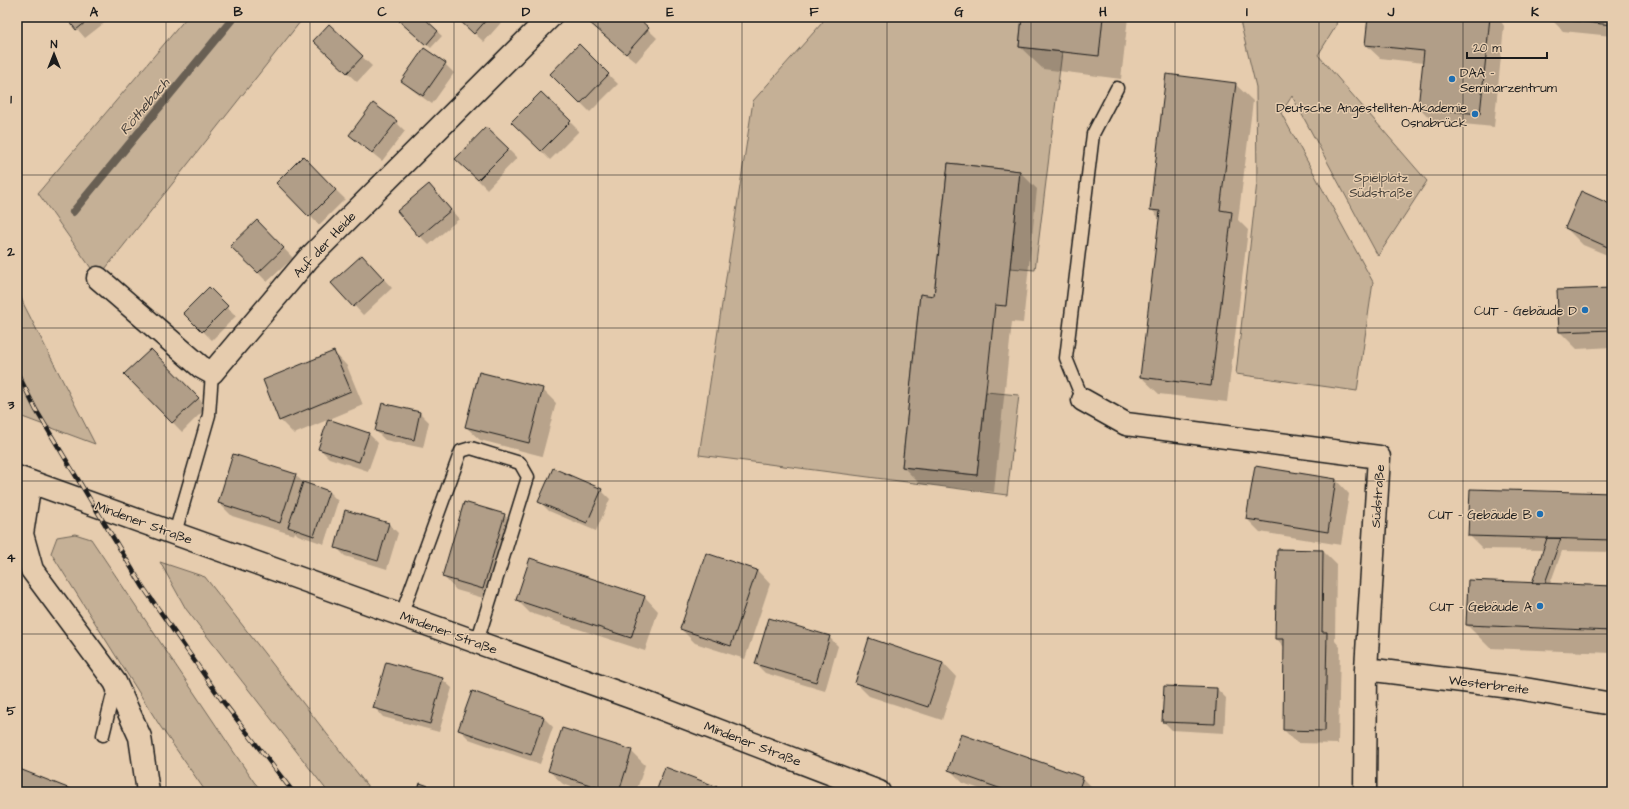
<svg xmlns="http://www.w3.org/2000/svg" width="1629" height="809" font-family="'Architects Daughter',sans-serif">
<rect width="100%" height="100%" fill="#e6ccae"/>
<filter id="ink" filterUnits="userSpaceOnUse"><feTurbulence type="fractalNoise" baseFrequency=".025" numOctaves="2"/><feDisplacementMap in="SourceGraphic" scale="8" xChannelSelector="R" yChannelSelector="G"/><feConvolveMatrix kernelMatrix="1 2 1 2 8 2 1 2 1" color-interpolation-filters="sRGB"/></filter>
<g filter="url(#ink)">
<path fill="#c5b096" stroke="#706659" d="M187,17H304L98,278L38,193Z
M824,17H1022L1019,47L1062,52L1035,270L1010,268L1020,171L948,163L934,296L920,295L902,467L977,475L986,392L1019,395L1007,495L699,455L753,101L822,23Z
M1239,17H1337L1336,26L1318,55L1427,181L1378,256L1292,96L1281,113L1373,282L1357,391L1236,374L1257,182L1256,87Z
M17,287L24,305L95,444L17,415Z
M75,534L91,539L254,782L263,792H206L160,726L51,553L57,537Z
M160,562L205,577L372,792H328L186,609Z"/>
<path fill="#0003" d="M67,17H112L85,38Z
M404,17H421L442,36L431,48L405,25Z
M456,17H506L484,42Z
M595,17H635L657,38L636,62L599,31Z
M1023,17H1128L1121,79L1043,69L1020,47Z
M1369,17H1498L1504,26L1494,127L1432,121L1419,107L1423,63L1380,58L1366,45Z
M1549,17H1612V36L1563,31Z
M329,26L372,66L357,82L323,50Z
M579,46L618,84L590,112L552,74Z
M445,64L454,73L432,104L411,89L402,80Z
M1235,84L1253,101L1238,220L1248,230L1227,402L1159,394L1141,377L1160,219L1151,209Z
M541,93L579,131L550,160L512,122Z
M396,122L405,131L382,161L350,135Z
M508,149L517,158L487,189L457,159Z
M303,158L345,199L319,225L277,183Z
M1020,172L1037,189L1023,323L1012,322L994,492L920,484L903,467L935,297Z
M429,185L459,219L429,245L420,236Z
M1612,206V257L1583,245L1566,228Z
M257,221L293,258L267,282L232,246Z
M371,265L392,288L363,315L333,283Z
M209,289L236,316L212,340L184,313Z
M1612,289V347L1577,349L1560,332Z
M151,350L207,407L182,432L126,374Z
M334,352L347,366L363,405L294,434L280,420Z
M542,389L556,403L542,456L480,440L466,427Z
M382,404L420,413L429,422L423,448L385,440L376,431Z
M369,434L378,443L368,471L329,458L319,448Z
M295,475L304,483L329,492L338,501L324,544L298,535L295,532L294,535L232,516L219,503Z
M1336,480L1349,494L1341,545L1260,532L1247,519Z
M601,490L610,499L596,531L549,511L540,502Z
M1612,494V552L1562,551L1550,584L1612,587V653L1490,648L1467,625L1469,581L1535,584L1544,550L1483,549L1469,535Z
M504,515L518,528L497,602L456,590L443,576Z
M389,524L398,533L387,569L345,556L336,547Z
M1278,550L1323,551L1336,564L1335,641L1340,647L1338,744L1297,743L1284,730L1285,648L1276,638Z
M530,559L645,597L658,611L645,651L530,613L517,600Z
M757,570L770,584L745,659L695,643L681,629Z
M829,637L838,646L825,691L765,673L756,664Z
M943,663L956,677L942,720L869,696L856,683Z
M442,679L452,688L439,732L383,717L374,707Z
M1217,689L1226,698L1224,733L1172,730L1163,721Z
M544,718L553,727L540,764L469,739L459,729Z
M631,751L645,765L636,792H586L563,784L549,771Z
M950,770L1083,778L1096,791L988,792L963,783Z"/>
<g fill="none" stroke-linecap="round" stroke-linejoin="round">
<path stroke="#685f53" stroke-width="8" d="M73,212L234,17"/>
</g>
<path fill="#b19e88" stroke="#1c1c1c" d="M66,17H92L76,30Z
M403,17H423L438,31L426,45L399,21Z
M456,17H489L474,34Z
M593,17H637L649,28L626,54L589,22Z
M1022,17H1103L1099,56L1019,47Z
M1368,17H1490L1480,114L1418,108L1424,51L1365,45Z
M1547,17H1612V25L1548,18Z
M329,24L363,56L347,73L313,41Z
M579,44L609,74L580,104L550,74Z
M424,48L446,63L423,96L401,81Z
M1166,74L1236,83L1220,210L1232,212L1211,386L1140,377L1160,211L1150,210Z
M541,92L571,121L541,151L511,122Z
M373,103L397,121L372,153L349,135Z
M486,127L509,149L478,180L455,159Z
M303,156L336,190L309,217L276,183Z
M948,163L1020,171L1006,306L995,305L977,475L902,467L920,294L934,296Z
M429,184L451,210L419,237L397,211Z
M1581,191L1612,205V249L1565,228Z
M257,220L284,248L258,273L230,246Z
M362,255L384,279L353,307L331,283Z
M209,287L228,306L202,332L183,313Z
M1612,288V330L1559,332L1557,290Z
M151,349L199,398L172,423L124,374Z
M334,351L351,391L279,421L263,380Z
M479,372L543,388L529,443L465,427Z
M382,403L420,412L414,440L375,431Z
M328,419L369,433L359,462L318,449Z
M233,454L296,474L280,523L218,503Z
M1255,466L1336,479L1328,532L1246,519Z
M553,468L602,489L587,523L538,502Z
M303,482L329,491L314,536L288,527Z
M1470,489L1612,493V540L1468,536Z
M464,502L505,514L483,589L442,577Z
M345,510L389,523L378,561L335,548Z
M1547,538H1561L1545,583H1532Z
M1277,549L1323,550L1322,632H1327L1325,731L1283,730L1284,639H1275Z
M706,553L757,570L731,646L680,629Z
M530,558L645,596L631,638L516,600Z
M1468,580L1612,586V631L1466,625Z
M769,618L830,636L816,682L755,664Z
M869,638L943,663L928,707L855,683Z
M386,662L443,678L430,724L373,708Z
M1164,686L1217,688L1215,724L1162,722Z
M472,691L544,717L531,755L458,730Z
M562,728L632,750L619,792H611L548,771Z
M961,734L1083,777L1078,792H1010L948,770Z
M665,767L731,792H656Z
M17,768L78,792H17Z
M420,783L445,792H417Z"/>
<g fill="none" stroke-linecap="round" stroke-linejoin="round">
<g stroke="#1c1c1c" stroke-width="15">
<path id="service" d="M1083,400L1066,358L1093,134L1117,88
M175,533L209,415L212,373
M401,616L461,451L471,448L520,463L528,477L477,642
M103,735L115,686"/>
</g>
<g stroke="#1c1c1c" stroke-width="25">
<path id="minor" d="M98,278L201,367L212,373L308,259L550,17
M1083,400L1126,424L1379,457L1366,669L1365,792
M30,482L22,534L32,570L115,682L140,737L148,792
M1366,669L1519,688L1612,704"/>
</g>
<g stroke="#1c1c1c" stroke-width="25">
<path id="secondary" d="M17,477L644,702L879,792"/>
</g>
<use href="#service" stroke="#e6ccae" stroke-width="12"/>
<use href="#minor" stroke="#e6ccae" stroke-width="22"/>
<use href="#secondary" stroke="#e6ccae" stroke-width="22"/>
<g stroke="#1c1c1c" stroke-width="4.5">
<path id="rail" d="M17,372L36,410L143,587L221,699L293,792"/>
</g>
<use href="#rail" stroke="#e6ccae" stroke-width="3" stroke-dasharray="9" stroke-linecap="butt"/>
</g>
</g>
<path fill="none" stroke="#1c1c1c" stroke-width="1" stroke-opacity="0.55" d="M166,17V792M310,17V792M454,17V792M598,17V792M742,17V792M887,17V792M1031,17V792M1175,17V792M1319,17V792M1463,17V792M17,175H1612M17,328H1612M17,481H1612M17,634H1612"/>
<g fill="#1f6fb2" stroke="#e6ccae" stroke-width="1.5">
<circle cx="1452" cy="79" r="4"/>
<circle cx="1475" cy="114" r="4"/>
<circle cx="1585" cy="310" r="4"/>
<circle cx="1540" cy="514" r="4"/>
<circle cx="1540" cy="606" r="4"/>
</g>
<g text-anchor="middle" stroke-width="3" stroke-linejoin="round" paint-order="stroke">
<g font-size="13" fill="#1c1c1c" stroke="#e6ccae" text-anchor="end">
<text x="1460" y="77" text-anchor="start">DAA -<tspan x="1460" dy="15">Seminarzentrum</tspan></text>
<text x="1467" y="112">Deutsche Angestellten-Akademie<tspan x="1467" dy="15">Osnabrück</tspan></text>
<text x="1577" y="315">CUT - Gebäude D</text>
<text x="1532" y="519">CUT - Gebäude B</text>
<text x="1532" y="611">CUT - Gebäude A</text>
</g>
<g font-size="13" fill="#46413a" stroke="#e6ccae">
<text x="1381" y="182">Spielplatz<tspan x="1381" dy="15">Südstraße</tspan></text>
</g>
<g font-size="13" fill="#1c1c1c" stroke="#e6ccae">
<text transform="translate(324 244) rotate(-47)" y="5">Auf der Heide</text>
<text transform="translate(1377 496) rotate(-86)" y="5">Südstraße</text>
<text transform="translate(144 522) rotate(20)" y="5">Mindener Straße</text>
<text transform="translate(449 632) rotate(20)" y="5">Mindener Straße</text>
<text transform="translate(1489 684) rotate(7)" y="5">Westerbreite</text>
<text transform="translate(753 743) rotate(21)" y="5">Mindener Straße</text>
</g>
<g font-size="14" font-style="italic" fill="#423d38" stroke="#e6ccae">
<text transform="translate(144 106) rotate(-50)" y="5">Röthebach</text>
</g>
</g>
<rect width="1629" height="809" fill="none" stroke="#e6ccae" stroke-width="44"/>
<g transform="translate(54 54)" stroke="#e6ccae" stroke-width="3" paint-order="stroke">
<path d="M0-3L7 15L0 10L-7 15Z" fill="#1c1c1c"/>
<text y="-6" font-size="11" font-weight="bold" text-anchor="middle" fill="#1c1c1c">N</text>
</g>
<path d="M1467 52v6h80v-6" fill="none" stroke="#1c1c1c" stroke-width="2"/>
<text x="1473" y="52" font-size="12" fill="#1c1c1c" stroke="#e6ccae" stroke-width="3" paint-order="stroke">20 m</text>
<rect x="22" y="22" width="1585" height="765" fill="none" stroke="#1c1c1c" stroke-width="1.5"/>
<g font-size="13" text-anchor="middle" font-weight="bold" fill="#1c1c1c">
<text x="94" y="16">A</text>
<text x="238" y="16">B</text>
<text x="382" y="16">C</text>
<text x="526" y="16">D</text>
<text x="670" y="16">E</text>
<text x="814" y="16">F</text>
<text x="959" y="16">G</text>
<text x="1103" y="16">H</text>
<text x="1247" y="16">I</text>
<text x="1391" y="16">J</text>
<text x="1535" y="16">K</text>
<text x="11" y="103">1</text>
<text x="11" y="256">2</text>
<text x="11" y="409">3</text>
<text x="11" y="562">4</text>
<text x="11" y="715">5</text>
</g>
</svg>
